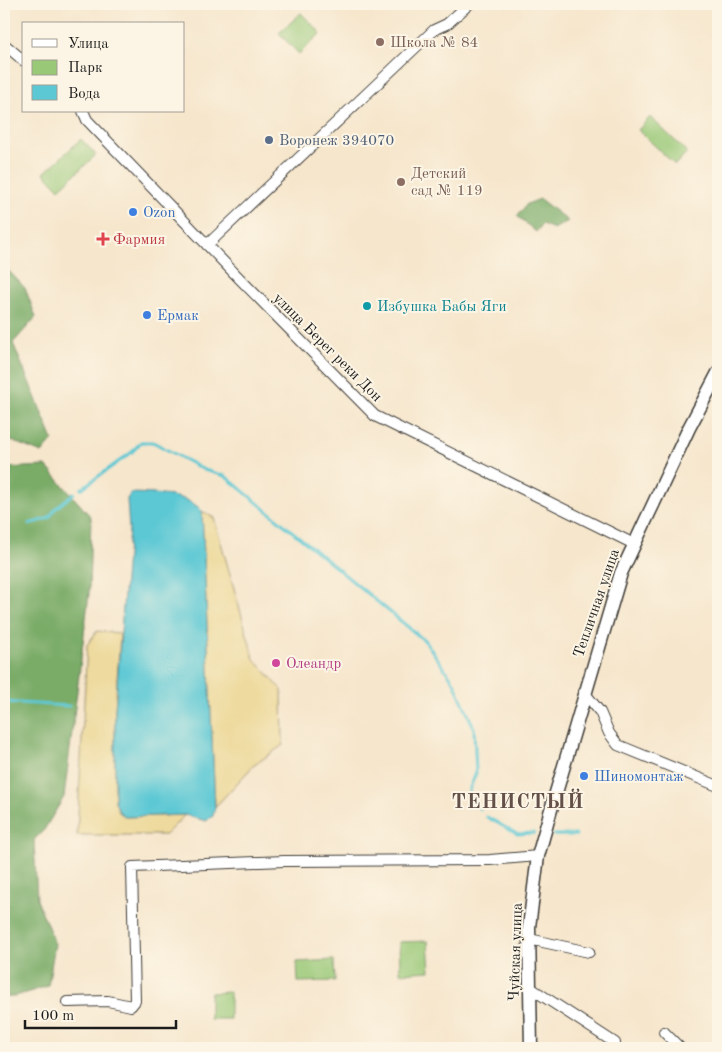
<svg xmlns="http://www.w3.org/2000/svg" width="722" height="1052" font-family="'Old Standard TT',serif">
<rect width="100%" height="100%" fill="#fcf5e5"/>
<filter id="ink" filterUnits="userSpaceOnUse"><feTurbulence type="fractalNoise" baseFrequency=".02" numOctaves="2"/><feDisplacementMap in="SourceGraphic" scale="10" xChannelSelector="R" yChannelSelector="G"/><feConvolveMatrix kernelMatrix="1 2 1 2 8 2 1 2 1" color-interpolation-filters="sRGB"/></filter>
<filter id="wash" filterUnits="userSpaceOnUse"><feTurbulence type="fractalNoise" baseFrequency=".0096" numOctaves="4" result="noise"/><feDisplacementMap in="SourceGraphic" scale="20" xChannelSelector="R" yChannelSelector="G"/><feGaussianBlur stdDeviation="1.12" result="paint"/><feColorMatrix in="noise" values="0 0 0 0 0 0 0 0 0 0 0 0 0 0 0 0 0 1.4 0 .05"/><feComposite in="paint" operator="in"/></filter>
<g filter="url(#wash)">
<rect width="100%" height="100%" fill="#f6e6cc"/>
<path fill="#99c877" stroke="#5a724a" d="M301,13L321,33L299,54L279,33Z
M650,117L687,152L675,165L638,130Z
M81,139L96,155L59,189L44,173Z
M428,941L430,971L400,973L399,942Z
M334,960L335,981L298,982L297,962Z
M230,992V1019H210V993Z"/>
<path fill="#7aac68" stroke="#4b6442" d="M540,199L568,221L554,229L542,224L536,232L517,216L527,204Z
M4,266L25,288L36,317L13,343L53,440L42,453L4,438Z
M46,466L91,517L89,594L64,797L44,830L34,840L37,900L55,944L48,986L16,996L4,997V468Z"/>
<path fill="#eeda9e" stroke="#857b5d" d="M202,511L214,518L254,659L282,690L283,745L253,766L215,807Z
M97,631L120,633L115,710V801L119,812L126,817L185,815L165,835H77L87,645Z"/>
<path fill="#5cc8d4" stroke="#3c7278" d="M131,493C153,494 187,493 202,511L215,807L213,816L206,821L185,815L126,817L119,812L115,801V710L129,529L127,499Z"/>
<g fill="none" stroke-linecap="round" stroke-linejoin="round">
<path stroke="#5cc8d4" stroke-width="3" d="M81,489L132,452L141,442H153L204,470L225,476L425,641L454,682L474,728L476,773L469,790L471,801L480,809
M29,524L49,518L56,508L74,493
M4,702L69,706
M487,817L517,834L534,833
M554,835H576"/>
</g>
</g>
<g filter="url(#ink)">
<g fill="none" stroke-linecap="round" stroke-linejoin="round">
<g stroke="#3d3a36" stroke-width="12">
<path id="minor" d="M4,44L24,61
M83,111L87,120L240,279L375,416L634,544
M207,245L434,30L447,24L469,4
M584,692L600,712L609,733L618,745L718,786
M529,939L589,952
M529,987L615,1043L614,1048
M67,1002L108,1001L131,1006L135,1001L132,867L284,861L490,860L538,856
M664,1032L680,1048"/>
</g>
<g stroke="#3d3a36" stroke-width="15">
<path id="tertiary" d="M531,1048L529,927L538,856L550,813L621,573L689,428L718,373"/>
</g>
<use href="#minor" stroke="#fff" stroke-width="10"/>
<use href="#tertiary" stroke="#fff" stroke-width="12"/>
</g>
</g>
<g fill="#8d6e63" stroke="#fcf5e5" stroke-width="2">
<circle cx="380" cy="42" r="5"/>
<circle cx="401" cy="182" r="5"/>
</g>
<circle fill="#5c6f8a" stroke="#fcf5e5" stroke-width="2" cx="269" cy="140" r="5"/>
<g fill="#3f7fe0" stroke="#fcf5e5" stroke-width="2">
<circle cx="133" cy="212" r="5"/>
<circle cx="147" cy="315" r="5"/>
<circle cx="584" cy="776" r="5"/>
</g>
<path fill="#e0444e" stroke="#fcf5e5" stroke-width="2" d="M100.5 231.5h5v5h5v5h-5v5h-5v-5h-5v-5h5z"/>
<circle fill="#0f9aa8" stroke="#fcf5e5" stroke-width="2" cx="367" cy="306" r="5"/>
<circle fill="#d1479c" stroke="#fcf5e5" stroke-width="2" cx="276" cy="663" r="5"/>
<g text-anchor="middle" stroke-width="4" stroke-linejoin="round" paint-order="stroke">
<g font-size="15" fill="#785e54" stroke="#fcf5e5" text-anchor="start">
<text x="390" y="47">Школа № 84</text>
<text x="411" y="178">Детский<tspan x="411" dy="17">сад № 119</tspan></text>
</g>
<g font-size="15" fill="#4e5e75" stroke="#fcf5e5" text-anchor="start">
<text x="279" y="145">Воронеж 394070</text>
</g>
<g font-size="15" fill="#366cbe" stroke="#fcf5e5" text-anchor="start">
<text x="143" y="217">Ozon</text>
<text x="157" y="320">Ермак</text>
<text x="594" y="781">Шиномонтаж</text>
</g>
<g font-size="15" fill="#be3a42" stroke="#fcf5e5" text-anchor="start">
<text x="113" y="244">Фармия</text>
</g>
<g font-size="15" fill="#0d838f" stroke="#fcf5e5" text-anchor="start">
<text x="377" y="311">Избушка Бабы Яги</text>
</g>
<g font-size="15" fill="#1c1c1c" stroke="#fcf5e5">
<text transform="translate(328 347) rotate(45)" y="5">улица Берег реки Дон</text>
<text transform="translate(596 603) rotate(-71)" y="5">Тепличная улица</text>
<text transform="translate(515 952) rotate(-88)" y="5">Чуйская улица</text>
</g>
<g font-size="15" fill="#b23c85" stroke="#fcf5e5" text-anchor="start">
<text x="286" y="668">Олеандр</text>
</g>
<g font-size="20" font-weight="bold" letter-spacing="1" fill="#635048" stroke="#fcf5e5">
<text x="518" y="808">ТЕНИСТЫЙ</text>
</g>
</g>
<rect width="722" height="1052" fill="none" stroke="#fcf5e5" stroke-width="20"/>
<rect x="22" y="22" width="162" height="90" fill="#fcf5e5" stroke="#a29e95"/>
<rect x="32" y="39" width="25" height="8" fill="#ffffff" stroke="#a29e95"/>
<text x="68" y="48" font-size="15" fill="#1c1c1c">Улица</text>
<rect x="32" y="60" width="25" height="15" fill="#99c877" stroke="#a29e95"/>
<text x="68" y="72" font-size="15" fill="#1c1c1c">Парк</text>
<rect x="32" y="85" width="25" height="15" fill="#5cc8d4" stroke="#a29e95"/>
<text x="68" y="98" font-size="15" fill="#1c1c1c">Вода</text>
<path d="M25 1020v8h151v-8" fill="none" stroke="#1c1c1c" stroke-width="2.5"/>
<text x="32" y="1020" font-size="15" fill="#1c1c1c" stroke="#fcf5e5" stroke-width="4" paint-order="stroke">100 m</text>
</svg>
